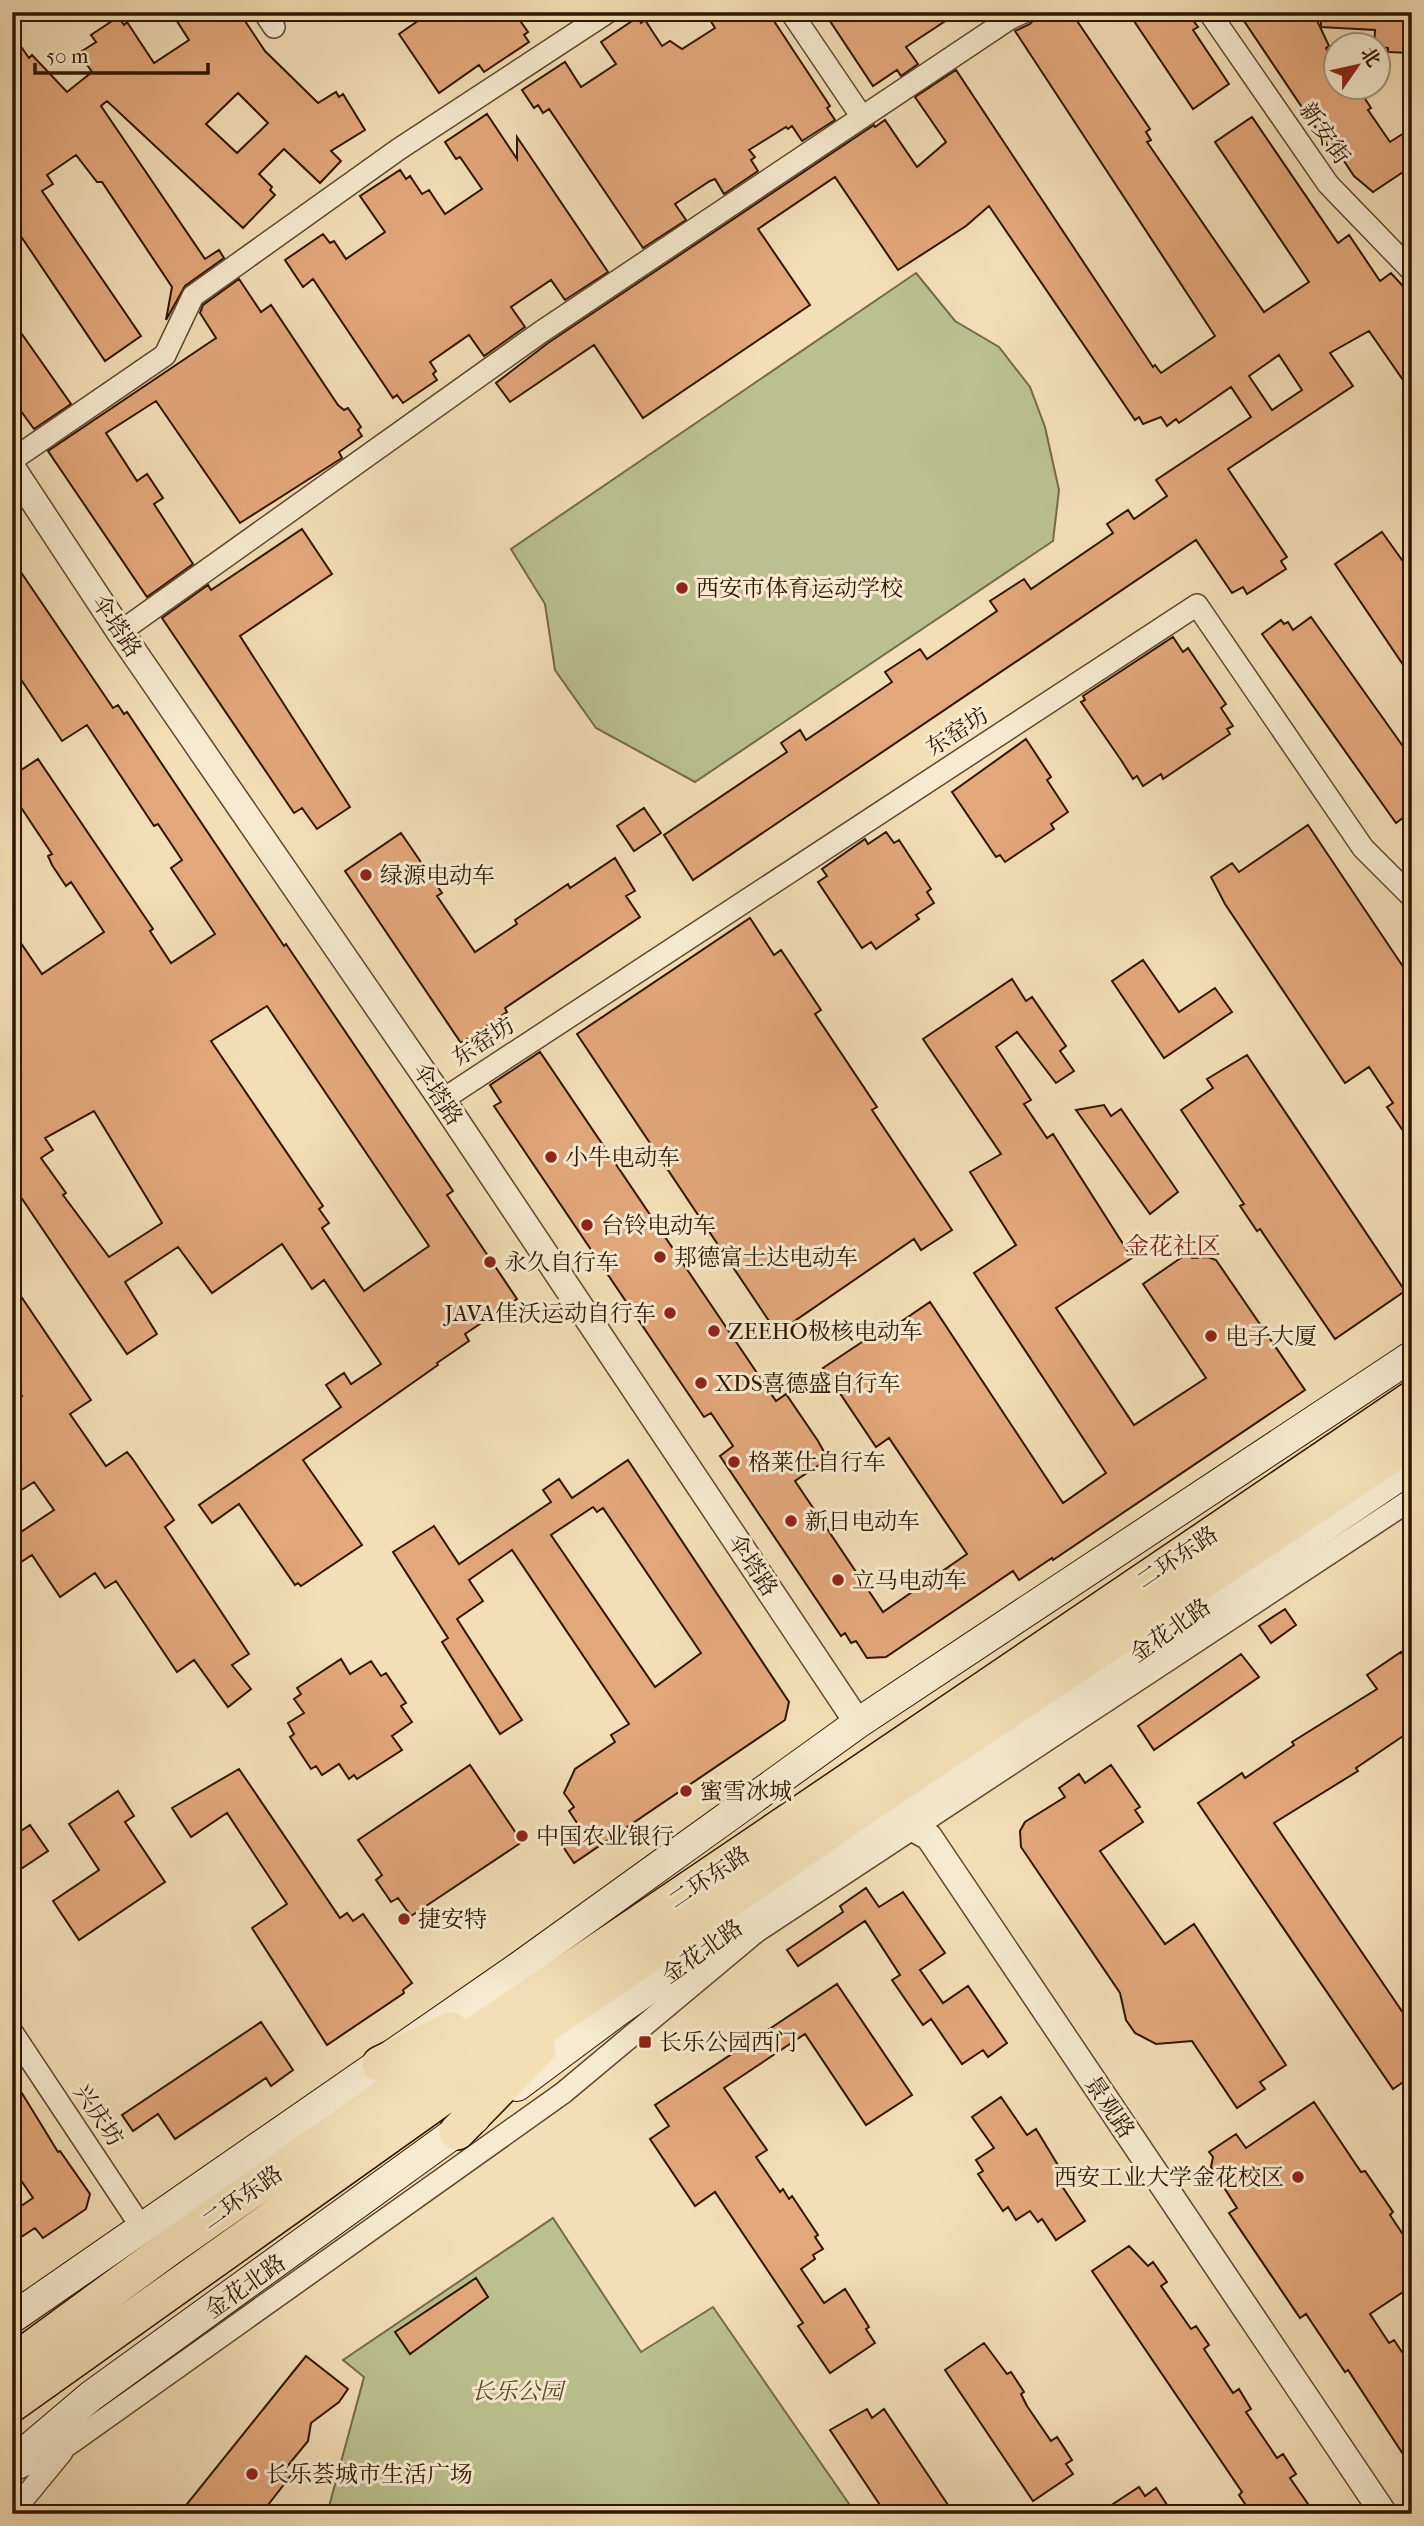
<svg xmlns="http://www.w3.org/2000/svg" width="1424" height="2526" font-family="'IM FELL French Canon','Noto Serif SC',serif">
<rect width="100%" height="100%" fill="#f3deb6"/>
<filter id="stains"><feTurbulence type="fractalNoise" baseFrequency=".00286" numOctaves="4"/><feColorMatrix values="0 0 0 0 .2 0 0 0 0 .09 0 0 0 0 .02 0 0 0 .5 -.17"/></filter>
<radialGradient id="worn" r=".72"><stop offset=".6" stop-color="#630" stop-opacity="0"/><stop offset="1" stop-color="#630" stop-opacity=".3"/></radialGradient>
<path fill="#bac18e" stroke="#756b47" stroke-width="2" d="M916,273L955,321L999,347L1030,387L1045,427L1059,490L1053,541L695,782L596,728L555,670L545,604L511,549Z
M553,2218L641,2352L713,2307L856,2514H327L364,2377L343,2360Z"/>
<path fill="#e2a77b" stroke="#301500" stroke-width="2" fill-rule="evenodd" d="M171,12H239L265,51L318,103L336,92L339,97L343,94L365,130L331,151L341,161L320,183L284,149L259,174L272,187L270,190L275,195L243,228L107,101L101,106L205,259L219,250L224,258L185,286L166,320L172,287L102,182H97L76,155L47,175L53,184L42,191L141,336L105,361L12,223V212L21,206L12,193V34L29,58L32,55L67,92L92,72L79,53L96,42L91,35L118,17L124,25L127,22L154,63L189,40ZM238,93L268,123L237,153L206,124Z
M431,12H514L528,32L524,35L529,42L484,72L479,65L439,93L399,34Z
M705,12H768L830,106L827,108L835,120L802,141L792,126L788,129L786,127L749,150L755,157L751,160L758,171L724,194L715,179L710,181L675,204L686,220L643,248L549,109L543,113L538,105L534,108L522,90L565,62L581,87L616,64L601,42L638,17L641,23L645,20L662,46L670,41L682,49L715,28Z
M824,12H959L906,47L918,64L901,76L897,70L873,86Z
M1041,12H1071L1150,129L1146,132L1151,140L1147,142L1264,312L1309,282L1215,142L1252,117L1338,243L1349,235L1380,281L1391,273L1412,296V393L1369,331L1330,353L1353,386L1228,469L1287,557L1281,561L1286,569L1247,594L1243,587L1232,593L1196,540L693,880L664,835L787,752L781,743L800,730L806,740L892,682L885,672L920,649L927,659L997,611L990,601L1024,579L1031,589L1113,533L1107,524L1128,510L1134,519L1167,496L1156,480L1251,417L1231,387L1179,423L1176,419L1167,426L1161,417L1143,424L1139,417L1135,420L989,206L966,226L898,270L835,177L758,229L810,305L643,418L594,345L510,402L496,383L548,343L874,125L875,127L885,120L917,167L946,142L915,97L956,70L1153,367L1155,365L1161,373L1215,336L1015,31L1030,24ZM1279,355L1302,390L1272,410L1249,376Z
M1128,12H1187L1198,27L1193,30L1229,84L1193,109Z
M1238,12H1313L1329,46L1326,48L1336,64V88H1358L1371,108L1368,110L1390,142L1404,133L1412,145V166L1373,192L1354,176L1334,146L1330,149Z
M1321,12H1412V53L1388,52V48L1374,46L1375,30L1321,27Z
M487,114L517,159V137L608,272L565,300L551,280L511,307L525,327L484,356L469,335L430,362L436,371L433,374L437,380L403,403L397,395L393,398L313,279L303,287L285,260L323,234L330,243L334,241L346,259L385,232L360,196L400,170L406,179L410,176L422,194L429,190L445,214L482,189L460,157L456,159L445,142Z
M239,279L261,312L271,305L338,405L344,410L348,408L361,427L358,430L362,436L339,452L342,458L240,523L156,401L106,433L137,481L147,474L163,498L154,504L193,564L147,597L48,451L216,338L200,313L203,305Z
M12,320L71,404L34,429L12,399Z
M302,529L332,574L240,636L350,807L317,829L302,808L294,813L162,618L208,585L211,590Z
M1382,532L1412,574V678L1335,564Z
M12,559L113,708L118,705L124,714L127,712L284,946L286,944L453,1191L447,1195L517,1299L465,1334L469,1341L437,1363L438,1365L303,1460L362,1545L301,1586L298,1583L295,1585L239,1504L212,1523L199,1505L341,1407L326,1385L344,1373L351,1384L381,1364L324,1280L312,1289L282,1244L212,1293L178,1247L125,1282L157,1334L127,1354L12,1184V930L42,974L104,932L71,882L66,886L52,865L48,856L52,854L12,794V776L38,759L153,929L150,931L171,963L215,934L171,868L182,860L158,824L154,826L87,725L62,741L12,666ZM267,1006L429,1246L364,1291L322,1228L329,1223L319,1209L323,1206L211,1041ZM94,1111L162,1223L109,1257L63,1195L66,1193L41,1158L53,1150L45,1138Z
M1311,617L1412,759V811L1396,823L1262,634L1281,620L1284,624L1288,622L1293,630Z
M1173,637L1183,652L1188,648L1226,704L1221,708L1233,726L1227,729L1230,734L1163,779L1161,774L1143,786L1137,776L1133,779L1121,760L1081,702L1085,700L1083,696Z
M1026,739L1051,777L1047,780L1068,812L1051,824L1054,829L1005,862L1000,855L996,857L952,792Z
M644,808L661,833L634,851L617,826Z
M1308,825L1412,980V1144L1387,1107L1393,1103L1369,1067L1345,1083L1225,904L1211,877L1232,863L1239,872Z
M886,832L894,843L899,840L931,889L927,892L934,903L916,915L919,919L876,949L871,942L862,948L818,882L827,876L822,869L865,839L868,844Z
M401,833L442,893L437,896L475,952L517,924L515,920L568,884L570,888L615,858L635,891L626,896L640,917L505,1008L507,1012L461,1043L345,871Z
M750,918L774,955L781,950L821,1010L815,1014L877,1107L872,1110L952,1230L921,1250L914,1239L777,1333L577,1034Z
M1143,960L1179,1012L1215,988L1232,1012L1164,1058L1112,981Z
M1012,979L1026,1001L1032,997L1066,1046L1060,1051L1074,1071L1056,1083L1017,1032L996,1047L1031,1100L1024,1104L1047,1138L1053,1134L1132,1258L1056,1308L1134,1425L1206,1378L1143,1284L1188,1253L1192,1258L1208,1257L1216,1260L1305,1390L1053,1560L1052,1558L1019,1580L1013,1571L886,1657L867,1658L856,1641L851,1643L845,1633L841,1636L720,1456L733,1446L711,1413L704,1417L494,1106L501,1102L490,1085L540,1052L776,1401L786,1394L818,1441L828,1459L795,1481L883,1612L967,1554L889,1438L876,1447L823,1368L874,1334L877,1338L930,1302L1063,1503L1106,1473L974,1273L1016,1245L970,1172L1001,1154L923,1039Z
M1247,1055L1405,1291L1335,1339L1260,1229L1257,1231L1240,1206L1244,1204L1181,1110L1213,1088L1207,1079Z
M1104,1105L1111,1116L1121,1109L1178,1192L1150,1214L1076,1110Z
M12,1283L91,1400L70,1414L106,1466L127,1452L132,1458L174,1520L165,1527L249,1654L232,1665L251,1689L228,1707L194,1660L177,1672L116,1581L105,1588L95,1573L60,1597L32,1555L12,1568V1538L54,1510L34,1482L12,1496V1403L22,1396L12,1381Z
M628,1460L789,1702L785,1720L574,1863L560,1842L581,1829L569,1811L574,1807L564,1793L575,1769L615,1742L611,1735L629,1724L512,1550L469,1580L483,1601L457,1619L522,1720L500,1734L442,1642L448,1638L393,1552L434,1526L459,1564L551,1502L543,1490L559,1479L572,1498ZM593,1507L597,1512L603,1508L701,1653L655,1687L551,1535Z
M1285,1609L1296,1625L1271,1643L1259,1626Z
M1401,1652L1412,1668V1730L1356,1768L1358,1771L1274,1823L1412,2026V2076L1393,2089L1198,1803L1242,1773L1245,1778L1294,1745L1292,1742L1377,1689L1367,1675Z
M1241,1654L1259,1677L1154,1750L1138,1726Z
M341,1659L350,1674L371,1661L381,1676L386,1673L406,1703L401,1706L412,1722L392,1736L402,1750L357,1779L354,1775L349,1779L339,1764L322,1775L316,1766L311,1769L290,1737L294,1734L288,1723L304,1713L294,1699L301,1694L297,1688Z
M470,1765L522,1842L411,1916L398,1898L391,1902L376,1880L382,1875L358,1840Z
M1111,1765L1140,1807L1135,1810L1143,1822L1100,1851L1165,1944L1194,1924L1286,2065L1260,2082L1265,2089L1237,2108L1192,2041L1156,2044L1135,2033L1126,2020L1120,1993L1021,1847L1020,1831L1025,1822L1065,1797L1059,1788L1079,1774L1085,1783Z
M239,1769L340,1918L347,1913L353,1921L363,1914L412,1983L403,1990L404,1993L327,2045L252,1928L287,1904L227,1813L191,1837L172,1808Z
M118,1791L134,1816L125,1822L165,1882L79,1940L53,1901L99,1870L69,1824Z
M30,1825L48,1851L12,1875V1837Z
M866,1888L879,1907L903,1892L945,1953L920,1970L943,2003L968,1986L1007,2043L988,2057L983,2050L962,2064L931,2019L923,2025L892,1980L900,1975L865,1921L798,1966L787,1950L843,1912L840,1906Z
M837,1984L912,2095L866,2125L805,2034L724,2088L767,2150L756,2157L780,2192L783,2189L789,2199L792,2196L818,2235L815,2237L823,2249L813,2255L815,2259L801,2269L824,2303L845,2289L869,2327L866,2329L875,2343L830,2373L798,2326L803,2323L715,2192L695,2206L650,2139L669,2126L655,2105Z
M261,2022L293,2070L271,2086L266,2078L175,2139L158,2114L133,2131L122,2115Z
M12,2077L58,2152L60,2151L90,2194L86,2209L43,2238L35,2228L12,2243V2212L33,2198L12,2167Z
M1001,2097L1027,2135L1036,2129L1064,2175L1058,2180L1085,2221L1056,2240L1042,2219L1038,2222L1030,2211L1016,2220L1008,2207L1003,2211L978,2174L983,2171L976,2160L994,2148L972,2117Z
M1314,2102L1361,2172L1365,2171L1393,2212L1390,2215L1412,2248V2286L1370,2314L1389,2343L1394,2340L1412,2367V2468L1348,2370L1345,2372L1306,2314L1300,2318L1229,2213L1237,2208L1211,2167L1213,2157L1209,2152L1236,2134L1246,2148Z
M1129,2246L1148,2266L1153,2262L1167,2282L1161,2286L1191,2329L1196,2326L1209,2345L1204,2349L1233,2393L1239,2389L1251,2409L1246,2412L1277,2458L1283,2454L1296,2474L1290,2478L1315,2514H1252L1239,2495L1242,2492L1092,2271Z
M476,2278L488,2297L410,2354L395,2332Z
M984,2343L1007,2374L1011,2372L1024,2392L1021,2394L1027,2406L1051,2441L1057,2437L1072,2460L1066,2464L1073,2474L1033,2501L945,2370Z
M306,2356L348,2389L339,2402L311,2423L308,2441L285,2469L292,2474L261,2514H179Z
M867,2409L872,2418L884,2409L954,2514H886L830,2430Z
M1139,2487L1145,2496L1156,2488L1173,2514H1098Z"/>
<g fill="none" stroke-linecap="round" stroke-linejoin="round">
<g stroke="#61472e" stroke-width="24">
<path id="minor" d="M264,12L274,27
M791,12L862,117
M1209,12L1328,184L1412,271
M12,460L165,355L193,296L399,149L608,12
M120,632L541,332L1009,19L1024,12
M442,1100L1197,605L1363,848L1412,897
M12,2032L142,2228
M17,2469L68,2445L563,2093L756,1932L1412,1499
M12,2513L62,2452"/>
</g>
<g stroke="#61472e" stroke-width="29">
<path id="tertiary" d="M12,468L120,632L442,1100L858,1723
M895,1818L929,1837L1384,2514"/>
</g>
<g stroke="#301500" stroke-width="32">
<path id="secondary" d="M517,2086L619,2010L752,1916L1412,1467
M12,2318L519,1967L858,1723L1412,1356
M12,2463L91,2396L475,2118"/>
</g>
<g stroke="#301500" stroke-width="38">
<path id="trunk" d="M380,2064L451,2030
M457,2132L538,2049
M12,2363L169,2248L474,2035L1412,1399
M12,2404L502,2055L897,1785L1412,1441"/>
</g>
<use href="#minor" stroke="#f7ead0" stroke-width="21"/>
<use href="#tertiary" stroke="#f7ead0" stroke-width="26"/>
<use href="#secondary" stroke="#f7ead0" stroke-width="30"/>
<use href="#trunk" stroke="#f3deb6" stroke-width="35"/>
</g>
<g fill="#8f2418" stroke="#f7ead0" stroke-width="2.5">
<circle cx="682" cy="588" r="7"/>
<circle cx="366" cy="875" r="7"/>
<circle cx="551" cy="1157" r="7"/>
<circle cx="587" cy="1225" r="7"/>
<circle cx="660" cy="1257" r="7"/>
<circle cx="490" cy="1262" r="7"/>
<circle cx="670" cy="1313" r="7"/>
<circle cx="714" cy="1331" r="7"/>
<circle cx="1211" cy="1336" r="7"/>
<circle cx="701" cy="1383" r="7"/>
<circle cx="734" cy="1462" r="7"/>
<circle cx="791" cy="1521" r="7"/>
<circle cx="838" cy="1580" r="7"/>
<circle cx="686" cy="1791" r="7"/>
<circle cx="522" cy="1836" r="7"/>
<circle cx="404" cy="1919" r="7"/>
<rect x="638" y="2035" width="14" height="14" rx="3.5"/>
<circle cx="1298" cy="2177" r="7"/>
<circle cx="252" cy="2474" r="7"/>
</g>
<g text-anchor="middle" stroke-width="6" stroke-linejoin="round" paint-order="stroke">
<g font-size="23" fill="#301500" stroke="#f7ead0">
<text transform="translate(1325 133) rotate(55)" y="8">新安街</text>
<text transform="translate(117 626) rotate(56)" y="8">伞塔路</text>
<text transform="translate(957 731) rotate(-33)" y="8">东窑坊</text>
<text transform="translate(483 1041) rotate(-33)" y="8">东窑坊</text>
<text transform="translate(438 1094) rotate(56)" y="8">伞塔路</text>
<text transform="translate(1177 1557) rotate(-34)" y="8">二环东路</text>
<text transform="translate(753 1565) rotate(56)" y="8">伞塔路</text>
<text transform="translate(1170 1630) rotate(-35)" y="8">金花北路</text>
<text transform="translate(709 1877) rotate(-34)" y="8">二环东路</text>
<text transform="translate(702 1951) rotate(-35)" y="8">金花北路</text>
<text transform="translate(1110 2107) rotate(56)" y="8">景观路</text>
<text transform="translate(99 2115) rotate(56)" y="8">兴庆坊</text>
<text transform="translate(242 2197) rotate(-35)" y="8">二环东路</text>
<text transform="translate(245 2286) rotate(-35)" y="8">金花北路</text>
</g>
<g font-size="23" fill="#301500" stroke="#f7ead0" text-anchor="start">
<text x="696" y="596">西安市体育运动学校</text>
<text x="380" y="883">绿源电动车</text>
<text x="565" y="1165">小牛电动车</text>
<text x="601" y="1233">台铃电动车</text>
<text x="674" y="1265">邦德富士达电动车</text>
<text x="504" y="1270">永久自行车</text>
<text x="656" y="1321" text-anchor="end">JAVA佳沃运动自行车</text>
<text x="728" y="1339">ZEEHO极核电动车</text>
<text x="1225" y="1344">电子大厦</text>
<text x="715" y="1391">XDS喜德盛自行车</text>
<text x="748" y="1470">格莱仕自行车</text>
<text x="805" y="1529">新日电动车</text>
<text x="852" y="1588">立马电动车</text>
<text x="700" y="1799">蜜雪冰城</text>
<text x="536" y="1844">中国农业银行</text>
<text x="418" y="1927">捷安特</text>
<text x="659" y="2050">长乐公园西门</text>
<text x="1284" y="2185" text-anchor="end">西安工业大学金花校区</text>
<text x="266" y="2482">长乐荟城市生活广场</text>
</g>
<g font-size="23" font-style="italic" fill="#59492b" stroke="#f7ead0">
<text x="517" y="2399">长乐公园</text>
</g>
<g font-size="24" fill="#7a1f14" stroke="#f7ead0">
<text x="1173" y="1254">金花社区</text>
</g>
</g>
<rect width="1424" height="2526" fill="none" stroke="#f3deb6" stroke-width="42"/>
<rect x="14" y="14" width="1396" height="2498" fill="none" stroke="#301500" stroke-width="3.5"/>
<rect x="21" y="21" width="1382" height="2484" fill="none" stroke="#301500" stroke-width="2"/>
<g transform="translate(1357 66) rotate(56)"><circle r="33" fill="#f7ead0" stroke="#a7957d" stroke-width="2"/>
<path d="M0-5L12 26L0 18L-12 26Z" fill="#8f2418"/>
<text y="-10" font-size="19" font-weight="bold" text-anchor="middle" fill="#301500">北</text>
</g>
<path d="M35 63v10h173v-10" fill="none" stroke="#301500" stroke-width="3.5"/>
<text x="46" y="63" font-size="21" fill="#301500" stroke="#f7ead0" stroke-width="5" paint-order="stroke">50 m</text>
<rect width="100%" height="100%" filter="url(#stains)"/>
<rect width="100%" height="100%" fill="url(#worn)"/>
</svg>
